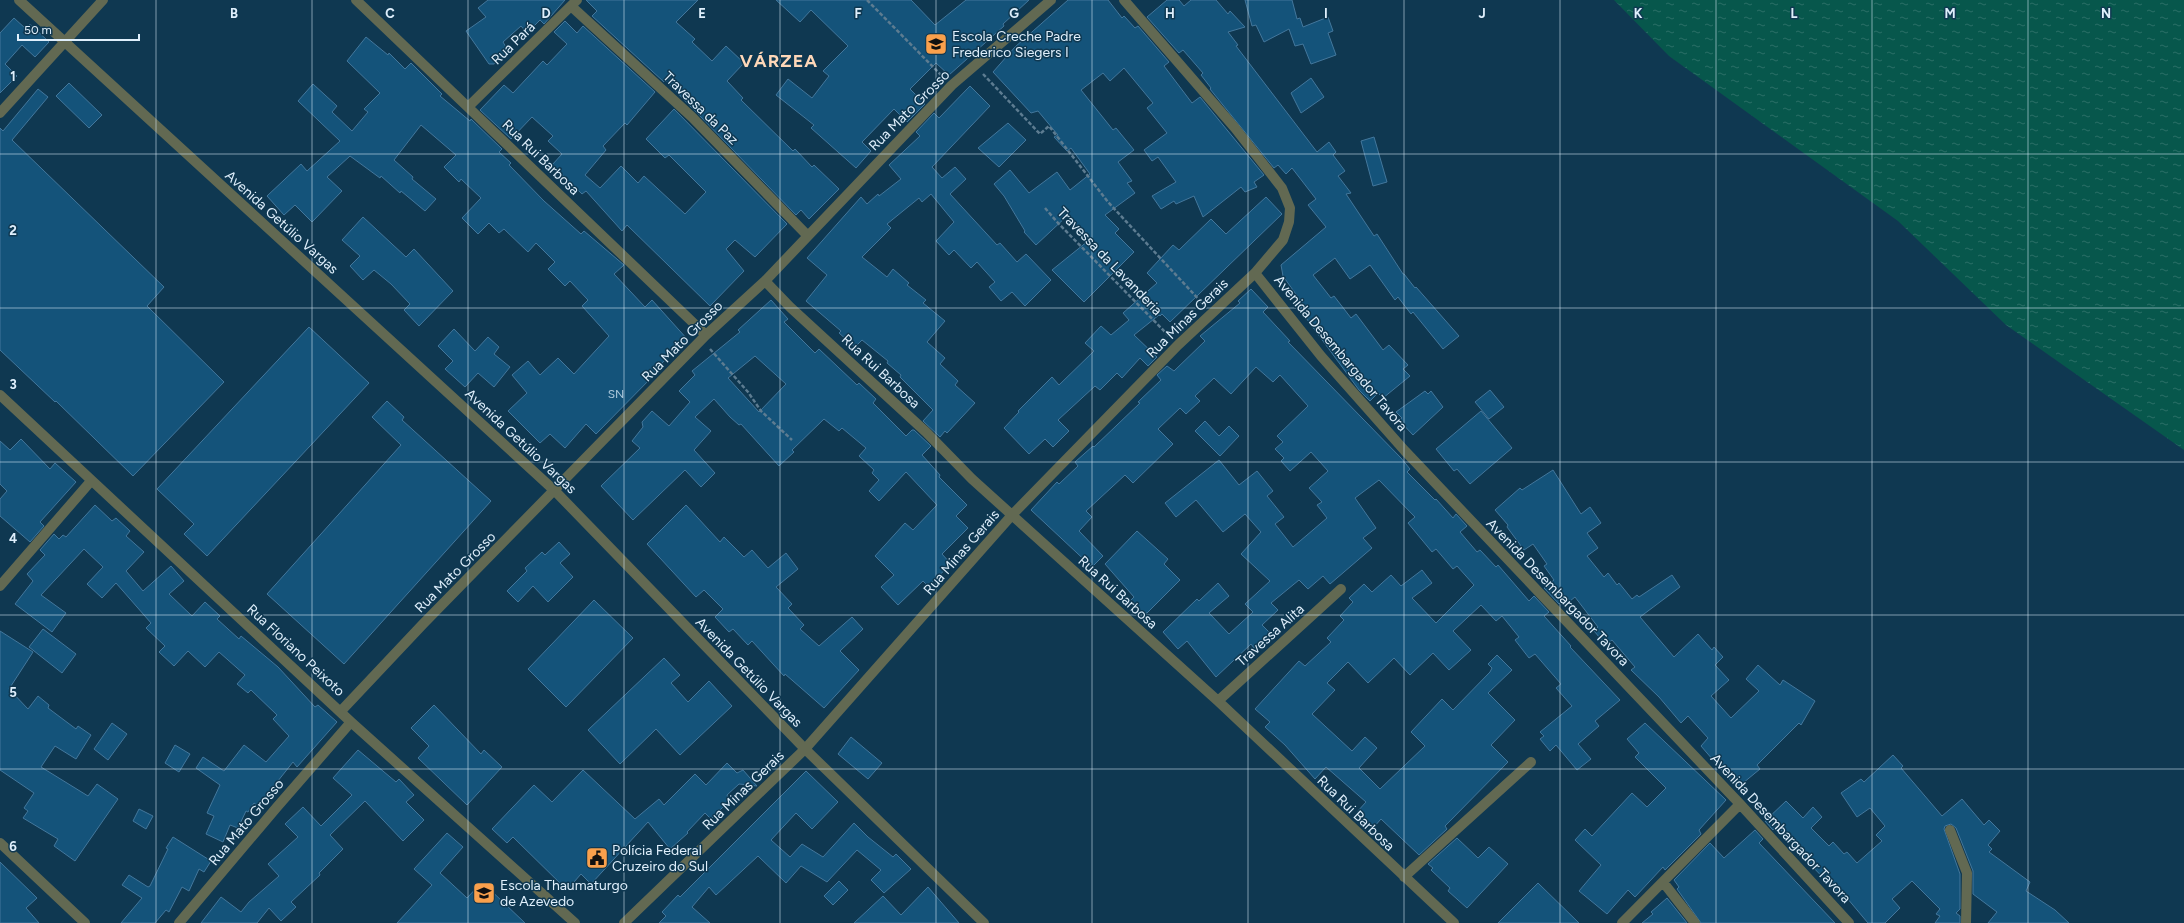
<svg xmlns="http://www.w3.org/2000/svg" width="2184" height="923" font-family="Figtree,sans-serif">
<defs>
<pattern id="water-ripples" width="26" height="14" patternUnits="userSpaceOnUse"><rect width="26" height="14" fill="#07574c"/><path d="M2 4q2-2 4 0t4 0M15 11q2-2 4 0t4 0" fill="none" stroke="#2b6f67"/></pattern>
</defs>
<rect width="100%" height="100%" fill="#0f3851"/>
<path fill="url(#water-ripples)" d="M1614,0H2184V450L2006,325L1898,221L1669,56Z"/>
<path fill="#14537a" stroke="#43779c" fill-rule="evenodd" d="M488,0H565L544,24L540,20L527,33L521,26L503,42L507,49V54L494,64H489L466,31L486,17L478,8Z
M586,0H698L676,22L695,39L692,42L712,61L726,46L744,63L727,81L743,98L741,100L793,151L795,149L812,167L814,165L839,189L809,219L801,210L796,215L665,80L664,82L592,16L597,11Z
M776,0H911L935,25L966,0H1029L1003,24L1004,26L949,75L936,63L910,89L925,104L907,122L894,109L862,142L871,151L856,168L811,128L814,125L776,95L788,79L812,98L829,76L823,71L848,46L811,10L800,22Z
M1068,0H1108L1122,18L1124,16L1135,28L1138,26L1169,62L1164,66L1192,103L1200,97L1264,175L1254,182L1257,187L1245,192L1241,187L1203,217L1194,196L1176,204L1174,201L1161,209L1152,196L1176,182L1158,157L1152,161L1144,150L1167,133L1147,108L1153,103L1124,68L1110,81L1103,73L1081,90L1113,130L1116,128L1134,150L1118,162L1132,181L1127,183L1135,193L1105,215L1119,229L1115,233L1134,252L1084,302L1052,270L1088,241L1067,216L1036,245L1024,232L1025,231L1004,196L994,184L1010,170L1029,193L1057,172L1070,190L1090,174L1071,148L1067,151L1054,137L1058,135L1038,111L1031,113L993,72L1015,47Z
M1167,0H1179L1184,6L1191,0H1216L1228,14L1230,11L1245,27L1228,32L1238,45L1236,46L1317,152L1329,142L1336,152L1333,155L1345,171L1338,176L1351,193L1346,194L1374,236L1377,234L1403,274H1404L1415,288L1416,287L1459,336L1443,349L1413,312L1411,314L1398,297L1395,300L1370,265L1350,279L1335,258L1313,275L1331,298L1334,296L1351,318L1356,314L1383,350L1389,345L1408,365L1403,369L1410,376L1383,398L1378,393L1370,401L1359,390L1298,307L1300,300L1283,276L1281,265L1326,227L1308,205L1316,199L1292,168L1286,174L1278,165L1274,168L1210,89L1211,88L1201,75L1203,73L1183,50L1179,53L1147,17Z
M1245,0H1292L1297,19L1300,18L1303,27L1328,17L1333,31L1328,33L1336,55L1311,64L1303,44L1295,46L1289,29L1264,42L1256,25L1252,26Z
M14,18L26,29L30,24L49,42L35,57L22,45L5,64L17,76L0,93V33Z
M565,21L577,33L583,26L655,92L627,125L625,123L603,146L606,150L585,175L600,188L621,166L638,183L644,176L685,214L706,192L669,155L665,158L646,139L674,109L787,224L755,257L735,240L726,249L744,271L710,306L627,225L622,231L586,191L582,194L552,165L562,154L548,141L553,136L532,117L511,139L480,110L504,85L513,93L543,61L547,65L567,44L554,32Z
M366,37L388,55L389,53L405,69L411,63L442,94L440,96L470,121L471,119L502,149L499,152L511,163L509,165L544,201L581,234L584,231L624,265L614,274L645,307L652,300L688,340L654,370L656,373L596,434L586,424L565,448L550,434L540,443L508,411L527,393L512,375L528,361L540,375L558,358L574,374L609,336L582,306L588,300L570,281L565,286L548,269L555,262L536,243L528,252L504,229L499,233L489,223L478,234L462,218L481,198L461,179L459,182L444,167L456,155L421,125L394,160L413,177L412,179L436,199L425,211L401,191L400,193L381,176L380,178L350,156L327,177L342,191L312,222L295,205L284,215L267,196L301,164L307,171L340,141L298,101L313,84L337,106L332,112L352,131L368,112L364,109L380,93L347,61Z
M1311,78L1324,97L1301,113L1291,93Z
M69,83L102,115L89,128L56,96Z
M970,86L990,106L932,167L942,178L955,167L966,179L950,194L997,245L1000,243L1017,262L1026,254L1051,280L1025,306L1012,292L1001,301L989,287L995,282L977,262L971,268L954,250L949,255L936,241L954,222L931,194L922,202L919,198L887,224L891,228L862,257L887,277L893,269L909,283L907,285L926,300L923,303L945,321L927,342L945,358L940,364L958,381L955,385L975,403L947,433L945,431L940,437L923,421L933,410L900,377L901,375L887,363L888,361L862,340L855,347L839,333L841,331L806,301L827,275L807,258L861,197L867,204L878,194L879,196L901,179L889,165L920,136L916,132L934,113L939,118Z
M38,89L48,97L12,140L164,287L147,306L224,382L133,476L56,401L55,402L0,350V128L3,131Z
M1008,123L1026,140L999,167L978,148Z
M1374,137L1387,182L1373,186L1361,141Z
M1266,197L1282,214L1170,322L1162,314L1160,316L1159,315L1134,335L1157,357L1148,366L1140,358L1122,378L1117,373L1100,390L1095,386L1058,420L1069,431L1053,447L1045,439L1029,454L1004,428L1019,412L1018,411L1052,377L1059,385L1094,351L1085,343L1101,326L1111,335L1129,320L1123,313L1157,283L1147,273L1173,245L1179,250L1211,219L1226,234Z
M363,217L406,257L414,249L453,291L419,326L404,310L410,304L391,284L374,270L363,280L350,266L360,256L342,240Z
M1251,289L1268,307L1263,312L1290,341L1288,342L1401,458L1410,469L1407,472L1435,500L1436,499L1453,518L1456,514L1467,526L1460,532L1477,552L1480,550L1496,567L1498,565L1529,601L1534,596L1549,612L1544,616L1571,646L1570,647L1620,700L1595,721L1599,726L1578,744L1591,759L1577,770L1556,745L1550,751L1540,739L1544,736L1540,732L1572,706L1556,688L1561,684L1535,654L1529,658L1515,640L1519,637L1502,616L1496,621L1481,605L1453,631L1471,650L1449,670L1433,653L1410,675L1394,658L1368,683L1348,662L1327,683L1335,690L1312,714L1352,751L1365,737L1377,748L1359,768L1380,789L1425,746L1411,732L1442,699L1453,710L1490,672L1492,668L1488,664L1497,655L1512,670L1488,693L1515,720L1491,745L1508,762L1445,826L1447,829L1419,855L1381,819L1373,828L1357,812L1366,802L1326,767L1315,779L1285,745L1265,727L1270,722L1255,709L1299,661L1305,666L1331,642L1327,638L1344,620L1340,616L1353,602L1349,598L1364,584L1372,592L1391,575L1401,586L1422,570L1432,583L1412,598L1436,623L1474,585L1457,566L1453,569L1436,549L1432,552L1408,523L1415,517L1379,480L1355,498L1376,528L1363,538L1372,548L1330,584L1323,576L1308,589L1299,580L1271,603L1278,610L1262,625L1270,633L1254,648L1251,644L1216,677L1187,641L1178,649L1163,632L1197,599L1199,601L1218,583L1229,596L1209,613L1229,634L1253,612L1245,604L1270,581L1241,554L1261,532L1245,514L1223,532L1196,500L1176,517L1165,503L1219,460L1239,485L1257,471L1273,491L1267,496L1284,517L1275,524L1293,547L1327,518L1317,505L1322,502L1309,488L1328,471L1311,452L1290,471L1281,461L1284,458L1275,449L1283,442L1277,436L1308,406L1280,375L1273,382L1256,367L1231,394L1214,378L1195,396L1200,401L1186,414L1180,408L1158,429L1173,444L1133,483L1125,475L1086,511L1092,517L1079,531L1103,556L1092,567L1031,510L1057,482L1059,484L1078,466L1075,462L1093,446L1094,447L1140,403L1138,402L1161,380L1157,375L1167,366L1174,371L1205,341L1200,336L1240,303L1238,301Z
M771,300L788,319L784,322L815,353L819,349L857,385L859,383L876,399L873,403L906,436L912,430H914L931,446L922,455L940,475L939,477L967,505L956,516L968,528L942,554L951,564L928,586L923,581L898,605L881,587L894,575L875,556L905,523L913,530L937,505L906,472L879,501L869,491L879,480L872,473L874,470L859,456L866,448L842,428L839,431L824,419L792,450L794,452L779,466L741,424L739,425L730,417L714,399L695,417L711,431L694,450L715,473L701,487L685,470L633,520L601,486L640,448L632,441L643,427L642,422L652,411L669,426L690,402L679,391L695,375L692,371L740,332L738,330ZM755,356L786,384L759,412L728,378Z
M309,327L369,383L207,556L184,534L194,524L157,489Z
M454,329L475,351L488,337L499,347L494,354L510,367L494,387L478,373L465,387L445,369L453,361L438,346Z
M1490,390L1504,407L1489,419L1475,402Z
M1425,391L1428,394L1431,391L1443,407L1413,435L1399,420L1402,418L1396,412Z
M387,401L404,417L402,420L491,501L344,664L267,594L401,445L372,417Z
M1481,411L1512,448L1470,484L1457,469L1454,471L1436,449Z
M1205,421L1219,436L1229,426L1239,436L1220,456L1195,431Z
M21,439L50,469L55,463L76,482L40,522L44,526L30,542L0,516V499L7,491L0,484V441L10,450Z
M1553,470L1581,514L1590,507L1601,523L1587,533L1598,548L1587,556L1604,577L1608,573L1617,585L1619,583L1632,599L1637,595L1639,597L1672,575L1680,587L1640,617L1674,657L1698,634L1712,650L1714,647L1723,657L1715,665L1729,680L1711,696L1731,718L1759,691L1746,679L1758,665L1780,685L1783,680L1815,701L1801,725L1799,723L1757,765L1760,769L1737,788L1701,746L1708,738L1688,716L1681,723L1659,697L1631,670L1635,667L1612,640L1606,645L1594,631L1598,627L1575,597L1570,601L1567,597L1559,604L1544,588L1554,580L1544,566L1547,564L1533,544L1524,550L1507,527L1508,525L1495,510L1520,488L1522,490Z
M95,505L112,521L116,518L130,531L126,536L144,552L126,571L143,591L171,566L184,581L169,594L192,616L205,602L220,616L217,619L239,639L241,636L278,667L315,707L318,705L337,722L297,767L293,762L258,806L254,803L248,812L246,811L238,828L230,825L223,842L206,834L214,816L207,813L220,785L196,768L203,757L224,771L244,745L266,762L289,736L273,719L277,715L251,690L248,693L237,684L245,675L219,652L205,667L188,651L174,666L159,652L165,646L146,628L151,623L116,583L102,598L87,584L103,567L84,549L41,595L66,613L52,632L15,604L33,581L27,574L45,555L40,550L54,534L59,539L63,535L66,537Z
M686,505L720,542L724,537L744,557L752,550L768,568L786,553L798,569L776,587L792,604L788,608L804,625L800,629L819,646L852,617L863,629L840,651L859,670L824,708L785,674L784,676L752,641L748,645L733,629L729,632L715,617L723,609L704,590L696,597L647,544Z
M1137,531L1168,559L1164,564L1180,580L1147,613H1142L1130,601L1134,597L1105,564Z
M559,542L570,554L560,563L573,577L548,602L533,586L518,602L507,591L527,571L525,568L542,552L545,555Z
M594,600L633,638L566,707L528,669Z
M43,629L76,654L62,673L29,647Z
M0,631L33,652L9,689L28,709L38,696L49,705L48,708L76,729L78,726L91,735L76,759L55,746L41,767L88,796L97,784L118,799L75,861L54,846L58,839L23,818L28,811L24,808L34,793L0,770Z
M664,658L680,675L671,683L688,702L709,681L732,706L680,755L656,729L620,764L588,730Z
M434,705L481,754L484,750L502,767L467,805L418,758L429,746L411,728Z
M112,723L127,734L108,760L94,749Z
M1645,723L1726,800L1699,830L1701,834L1665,870L1663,867L1635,897L1628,890L1607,914L1579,891L1601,865L1575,840L1585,829L1592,836L1632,793L1647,807L1666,788L1635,757L1639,753L1627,739Z
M851,737L882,763L868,779L838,754Z
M175,745L190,754L179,772L165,763Z
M358,750L396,782L399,779L414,795L406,802L424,820L403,841L365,801L330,835L343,849L319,873L320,875L291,902L296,907L281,921L269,908L257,923H201L221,897L241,912L249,902L279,876L268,864L298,837L285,824L303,807L321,826L352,795L333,778Z
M1893,755L1903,766L1901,768L1942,816L1962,799L1984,825L1989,820L2000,831L1988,845L1992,849L1989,852L2030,882L2026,891L2055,910L2069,923H1988L1997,912L1973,894V871L1956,828L1951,824L1945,826L1944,829L1960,874V909L1956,913L1960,916V923H1935L1940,916L1936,914L1940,909L1912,881L1892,899L1900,908L1885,923H1868L1847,898L1845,900L1804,858L1805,856L1777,826L1773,830L1765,821L1786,801L1803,818L1813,807L1822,817L1811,828L1829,846L1833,842L1844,854L1847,852L1857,863L1882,841L1876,835L1885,826L1870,808L1857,817L1841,793L1861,779L1864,782Z
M727,763L737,773L743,770L757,786L739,784L727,795L729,801L711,819L705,813L687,832L688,833L670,849L648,822L591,884L581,874L567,890L513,837L507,843L492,829L534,785L552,802L583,770L635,819L659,799L664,805L695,774L706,785Z
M806,771L838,802L812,829L796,813L771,840L790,857L802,844L823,857L854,823L868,837L893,857L896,854L911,869L884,893L871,880L881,870L857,850L827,882L801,866L786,883L758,856L716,895L709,887L692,907L710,923H659L666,916L662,912L678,895L680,897Z
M139,809L153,816L146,829L133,821Z
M1755,830L1763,839L1759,843L1835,923H1701L1677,889L1679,887L1674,880L1710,843L1724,858Z
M447,833L463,847L440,873L467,898L482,882L525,923H397L432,885L414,869Z
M173,837L211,861L204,872L199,869L189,891L182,887L169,912L166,910L155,923H121L142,898L122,885L129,875L148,887L150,886L168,849L166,848Z
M1457,838L1478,858L1489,847L1508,864L1467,908L1448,891L1450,888L1431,870L1433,868L1428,864Z
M0,862L37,898L26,908L39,923H0Z
M839,881L848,890L833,905L824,896Z
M1538,883L1579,923H1498Z
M928,887L959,923H854L883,896L901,915Z
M1667,898L1687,923H1642L1653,914L1651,912Z"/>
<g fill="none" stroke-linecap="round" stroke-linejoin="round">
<path stroke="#5d7c91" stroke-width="2.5" stroke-dasharray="4 2" stroke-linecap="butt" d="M867,0L943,77
M983,74L1040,134L1049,126L1108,202L1204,305
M1045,208L1058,223L1169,336
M710,349L748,392L761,411L792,440"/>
<path stroke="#626952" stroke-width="10" d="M19,0L555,491L805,749L984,923
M356,0L706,335
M571,6L692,117L807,235
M468,107L577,0
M0,113L103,0
M1255,273L1321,356L1405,451L1740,804L1849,923
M765,281L790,307L926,432L972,479L1218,701L1454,923
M0,395L351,722L575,923
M0,586L91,481
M1218,701L1341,589
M341,711L423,624L706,335L765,281L952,85L1051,0
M1950,830L1967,873L1966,923
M0,843L85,923
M1404,877L1531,762
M1663,882L1695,923
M179,923L277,807L351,722
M624,923L805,749L1012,515L1178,345L1255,273L1283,240L1289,222L1290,208L1282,188L1235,128L1124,0
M1622,923L1740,804"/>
</g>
<path fill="none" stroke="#dfeffc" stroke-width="1" stroke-opacity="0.55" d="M156,0V923M312,0V923M468,0V923M624,0V923M780,0V923M936,0V923M1092,0V923M1248,0V923M1404,0V923M1560,0V923M1716,0V923M1872,0V923M2028,0V923M0,154H2184M0,308H2184M0,462H2184M0,615H2184M0,769H2184"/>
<defs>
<g id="school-square" transform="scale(1.15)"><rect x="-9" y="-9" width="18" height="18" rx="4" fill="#f9a04c" stroke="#0f3851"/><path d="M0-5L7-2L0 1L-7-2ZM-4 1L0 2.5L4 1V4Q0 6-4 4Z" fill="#111"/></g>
<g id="civic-square" transform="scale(1.15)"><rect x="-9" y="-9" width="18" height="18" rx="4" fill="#f9a04c" stroke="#0f3851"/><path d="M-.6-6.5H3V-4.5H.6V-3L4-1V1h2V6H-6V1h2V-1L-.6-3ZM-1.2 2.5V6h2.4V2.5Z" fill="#111"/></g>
</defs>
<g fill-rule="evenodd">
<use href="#school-square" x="936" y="44"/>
<use href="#civic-square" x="597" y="858"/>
<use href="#school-square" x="484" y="893"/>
</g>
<g text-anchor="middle" stroke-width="3" stroke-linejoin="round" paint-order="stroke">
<g font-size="12" fill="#acc8dc">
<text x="616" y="398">SN</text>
</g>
<g font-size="14" fill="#dfeffc" stroke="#0f3851" text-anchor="start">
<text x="952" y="41">Escola Creche Padre<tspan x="952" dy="16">Frederico Siegers I</tspan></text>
<text x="612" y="855">Polícia Federal<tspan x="612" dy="16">Cruzeiro do Sul</tspan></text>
<text x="500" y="890">Escola Thaumaturgo<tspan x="500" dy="16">de Azevedo</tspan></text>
</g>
<g font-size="14" fill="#dfeffc" stroke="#0f3851">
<text transform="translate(513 43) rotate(-44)" y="5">Rua Pará</text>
<text transform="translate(701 108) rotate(44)" y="5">Travessa da Paz</text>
<text transform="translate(909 110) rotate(-45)" y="5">Rua Mato Grosso</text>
<text transform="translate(541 157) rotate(44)" y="5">Rua Rui Barbosa</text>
<text transform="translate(282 222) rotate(42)" y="5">Avenida Getúlio Vargas</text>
<text transform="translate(1110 261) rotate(46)" y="5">Travessa da Lavanderia</text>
<text transform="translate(1187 318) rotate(-44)" y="5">Rua Minas Gerais</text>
<text transform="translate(682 341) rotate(-45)" y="5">Rua Mato Grosso</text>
<text transform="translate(1341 353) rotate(50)" y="5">Avenida Desembargador Tavora</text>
<text transform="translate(881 371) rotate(43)" y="5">Rua Rui Barbosa</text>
<text transform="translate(521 441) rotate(43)" y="5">Avenida Getúlio Vargas</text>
<text transform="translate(961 552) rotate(-49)" y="5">Rua Minas Gerais</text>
<text transform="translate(455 572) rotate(-45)" y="5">Rua Mato Grosso</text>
<text transform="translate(1118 592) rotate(42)" y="5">Rua Rui Barbosa</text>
<text transform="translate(1558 592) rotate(46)" y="5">Avenida Desembargador Tavora</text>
<text transform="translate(1270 635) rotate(-42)" y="5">Travessa Alita</text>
<text transform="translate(296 650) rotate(43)" y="5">Rua Floriano Peixoto</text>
<text transform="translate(749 672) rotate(46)" y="5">Avenida Getúlio Vargas</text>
<text transform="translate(743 790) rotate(-44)" y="5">Rua Minas Gerais</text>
<text transform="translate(1356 813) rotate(44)" y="5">Rua Rui Barbosa</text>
<text transform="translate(246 822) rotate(-50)" y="5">Rua Mato Grosso</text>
<text transform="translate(1781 828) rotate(47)" y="5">Avenida Desembargador Tavora</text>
</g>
<g font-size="18" font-weight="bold" letter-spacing="1" fill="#fed7b8" stroke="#0f3851">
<text x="779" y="67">VÁRZEA</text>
</g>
</g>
<g font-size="13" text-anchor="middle" font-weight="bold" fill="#dfeffc" stroke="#0f3851" stroke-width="3" stroke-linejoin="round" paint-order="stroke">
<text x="234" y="18">B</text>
<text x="390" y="18">C</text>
<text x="546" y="18">D</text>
<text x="702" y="18">E</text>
<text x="858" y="18">F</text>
<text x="1014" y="18">G</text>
<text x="1170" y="18">H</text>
<text x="1326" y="18">I</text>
<text x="1482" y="18">J</text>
<text x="1638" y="18">K</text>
<text x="1794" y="18">L</text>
<text x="1950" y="18">M</text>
<text x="2106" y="18">N</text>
<text x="13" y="81">1</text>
<text x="13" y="235">2</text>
<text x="13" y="389">3</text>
<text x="13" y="543">4</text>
<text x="13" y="697">5</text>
<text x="13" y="851">6</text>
</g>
<path d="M18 34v6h121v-6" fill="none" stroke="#dfeffc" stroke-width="2"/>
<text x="24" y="34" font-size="12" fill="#dfeffc" stroke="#0f3851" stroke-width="3" paint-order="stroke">50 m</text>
</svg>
